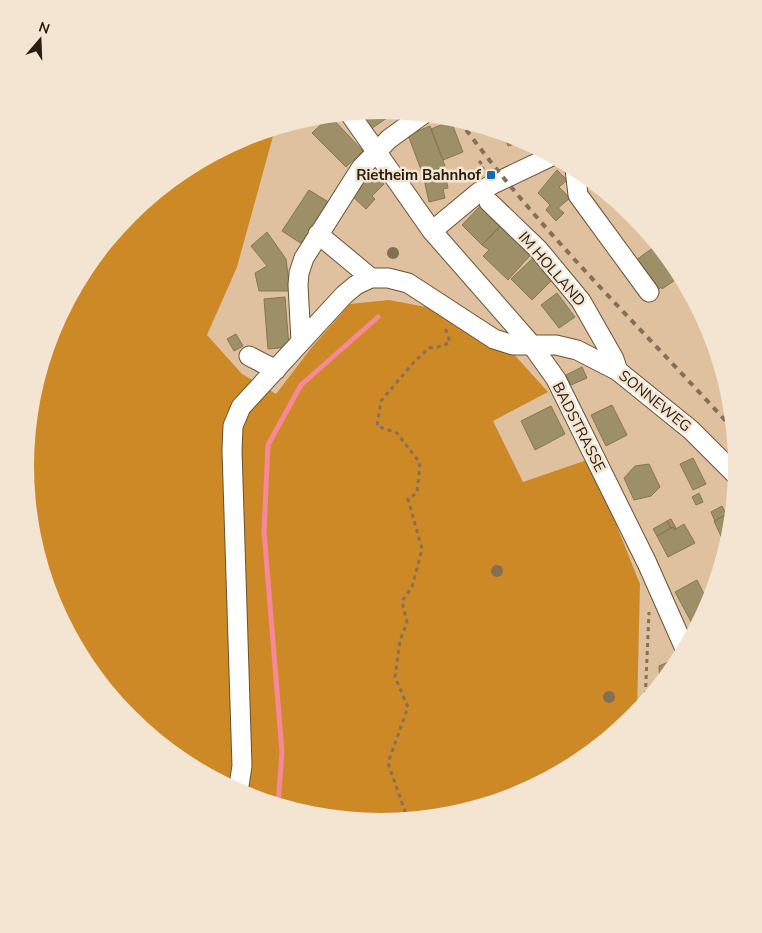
<svg xmlns="http://www.w3.org/2000/svg" width="762" height="933" font-family="'Nunito Sans',sans-serif">
<rect width="100%" height="100%" fill="#dfc19f"/>
<path fill="#cc8926" d="M275,129L237,267L207,335L242,374L276,394L312,347L350,304L389,300L442,310L510,350L548,392L493,421L523,482L590,459L640,584L637,713L579,763L517,796L450,816L381,822L311,816L245,795L183,762L129,718L85,664L52,602L32,536L25,466L32,397L52,330L85,268L129,215L183,170L245,137Z"/>
<g fill="none" stroke-linecap="round" stroke-linejoin="round">
<path stroke="#f78899" stroke-width="5" d="M278,805L282,752L264,531L268,445L301,385L378,317"/>
</g>
<path fill="#9d8f68" stroke="#857750" d="M381,111L402,113L397,116L394,113L371,129L360,113Z
M330,116L363,151L346,167L312,133Z
M451,121L463,152L443,160L431,129Z
M430,126L445,166L423,175L408,135Z
M479,126L493,130L482,134Z
M504,134L517,138L523,141L508,146Z
M557,170L567,180L559,187L570,198L558,208L564,213L556,221L546,210L550,205L538,193Z
M371,171L384,184L372,196L375,199L366,209L352,196L360,187L358,185Z
M439,175L440,180L446,179L448,188L443,189L445,198L429,202L424,179Z
M309,190L330,203L302,244L282,231Z
M483,203L504,222L482,245L462,225Z
M504,222L536,249L508,280L483,256L489,250L482,245Z
M267,232L286,259L290,291H259L255,273L267,266L251,246Z
M657,245L681,276L662,289L661,287L658,290L636,260Z
M535,256L556,276L532,300L511,279Z
M557,293L575,317L559,328L541,305Z
M285,297L289,347L268,349L264,299Z
M236,334L243,346L234,351L227,339Z
M582,367L587,378L571,385L566,375Z
M612,405L627,435L606,446L591,415Z
M551,406L565,434L535,450L521,421Z
M693,458L706,484L693,490L680,464Z
M649,464L660,487L651,496L634,500L624,478L635,466Z
M699,493L703,502L696,505L692,497Z
M722,506L726,514L715,521L711,512Z
M733,511L730,536L726,547L714,521Z
M671,519L676,528L674,530L673,527L671,528L667,521Z
M667,521L671,528L657,536L653,529Z
M684,524L695,543L668,557L657,536L673,527L674,530Z
M697,580L709,604L698,625L694,627L675,592Z
M673,660L676,666L660,685L659,666Z"/>
<g fill="none" stroke-linecap="round" stroke-linejoin="round">
<g stroke="#6b5132" stroke-width="21">
<path id="minor" d="M350,114L432,231L531,344L556,379L647,563L685,649
M575,169L578,195L649,292
M489,202L538,249L581,301L614,359L618,371
M432,231L479,192L493,184L552,156
M318,234L371,278
M301,341L298,285L299,273L304,258L361,168L389,139L422,115
M249,356L276,370
M238,792L242,766L232,450L233,426L241,407L344,295L356,285L371,278H388L408,283L494,339L513,345H556L577,350L618,371L691,430L736,475"/>
</g>
<path stroke="#857159" stroke-width="3" stroke-dasharray="4 4" stroke-linecap="butt" d="M479,161L484,167L481,170
M645,703L649,612
M408,820L388,763L408,707L395,677L400,640L407,623L402,601L412,587L422,549L408,499L417,493L420,463L397,433L377,426L381,401L414,362L429,348L443,346L450,342L445,327"/>
<use href="#minor" stroke="#fff" stroke-width="19"/>
<path stroke="#846f57" stroke-width="4" stroke-dasharray="6 6" stroke-linecap="butt" d="M459,120C540,232 641,327 733,429"/>
</g>
<g fill="#846e54">
<circle cx="393" cy="253" r="6"/>
<circle cx="497" cy="571" r="6"/>
<circle cx="609" cy="697" r="6"/>
</g>
<rect fill="#0d6ab7" stroke="#f4e5d3" stroke-width="2" x="486" y="170" width="10" height="10" rx="2.5"/>
<g text-anchor="middle" stroke-width="5" stroke-linejoin="round" paint-order="stroke">
<g font-size="15" font-weight="bold" fill="#281d0f" stroke="#f4e5d3" text-anchor="end">
<text x="481" y="180">Rietheim Bahnhof</text>
</g>
<g font-size="15" fill="#281d0f" stroke="#f4e5d3">
<text transform="translate(552 269) rotate(49)" y="5">IM HOLLAND</text>
<text transform="translate(655 401) rotate(39)" y="5">SONNEWEG</text>
<text transform="translate(579 427) rotate(63)" y="5">BADSTRASSE</text>
</g>
</g>
<path d="M0 0H762V933H0ZM34 466a347 347 0 1 1 694 0a347 347 0 1 1-694 0Z" fill="#f4e5d3" fill-rule="evenodd"/>
<g transform="translate(40 40) rotate(19)" stroke="#f4e5d3" stroke-width="4" paint-order="stroke">
<path d="M0-4L9 19L0 12L-9 19Z" fill="#281d0f"/>
<text y="-8" font-size="14" font-weight="bold" text-anchor="middle" fill="#281d0f">N</text>
</g>
</svg>
